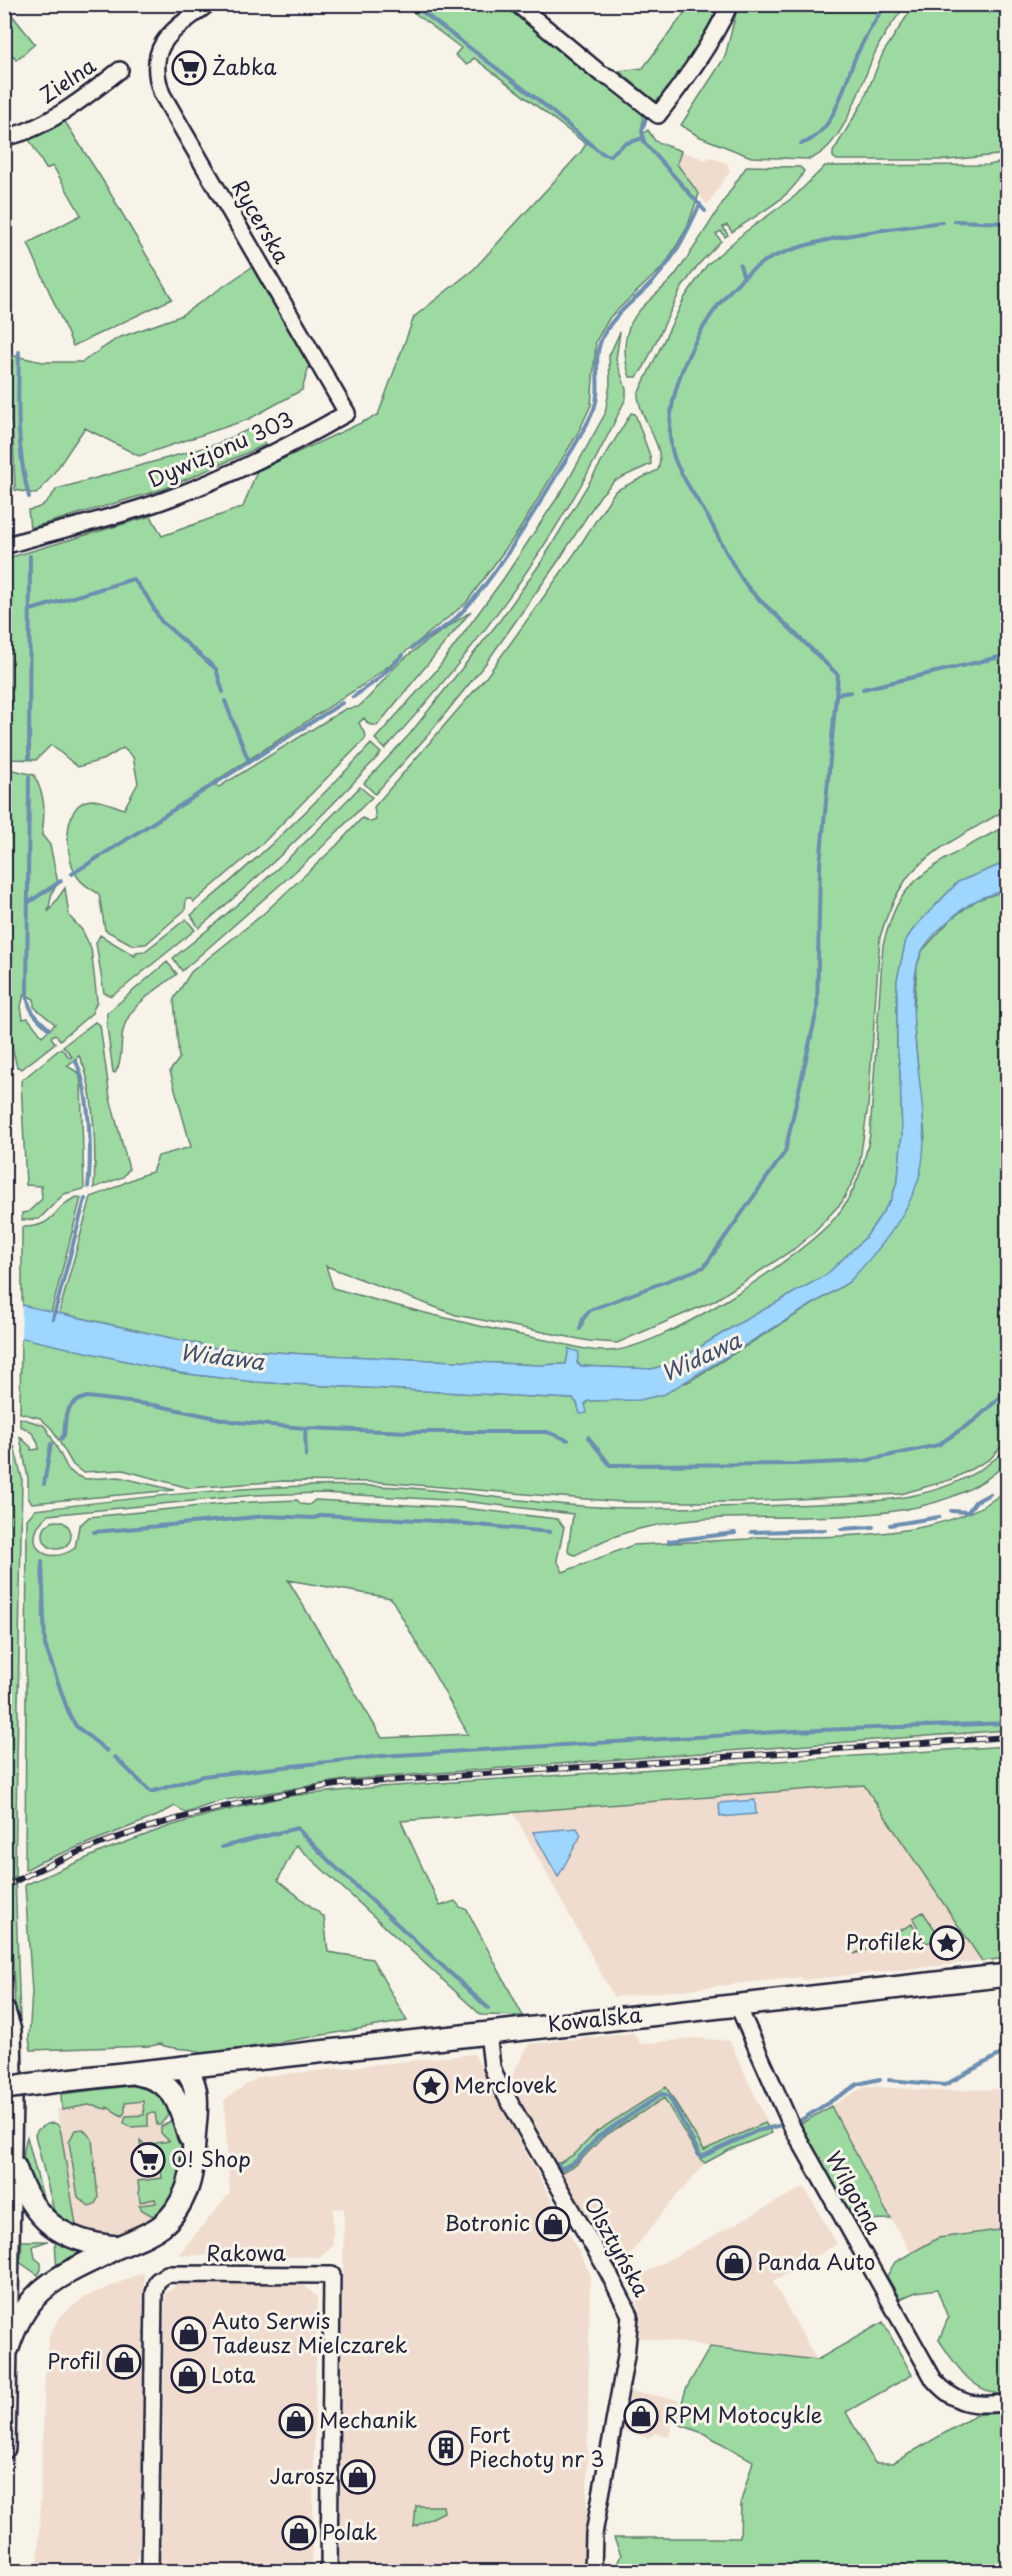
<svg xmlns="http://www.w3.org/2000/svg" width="1012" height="2576" font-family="'Playpen Sans',sans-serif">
<rect width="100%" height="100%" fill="#f7f3e8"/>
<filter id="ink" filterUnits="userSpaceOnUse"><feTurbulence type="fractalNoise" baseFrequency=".0167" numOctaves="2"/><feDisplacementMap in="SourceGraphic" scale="12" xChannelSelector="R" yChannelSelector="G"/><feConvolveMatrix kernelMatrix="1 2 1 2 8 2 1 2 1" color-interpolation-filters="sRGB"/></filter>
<g filter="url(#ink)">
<path fill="#efdcce" d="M681,151L706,160L710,157L727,163L730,171L707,205L677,164Z
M865,1785L982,1961L803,1980L801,1977L614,1997L513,1812Z
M633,2033L641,2044L694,2038L730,2041L772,2133L729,2150L705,2163L663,2212L616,2273L554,2166L510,2079L529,2044Z
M474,2054L590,2273L586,2571H344L339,2567L344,2208L333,2209V2245L320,2257L178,2255L230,2193L224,2100L258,2077Z
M866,2086L936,2091L1007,2089V2229L938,2238L911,2253L885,2209L831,2106Z
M152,2095L158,2102L169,2141L160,2142L164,2204L135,2232L121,2236L76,2232L57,2109Z
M804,2187L837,2244L773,2282L817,2360L637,2337L640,2311L629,2281Z
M144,2272L140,2550L135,2566L129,2571H38L45,2371L49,2337L59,2317L83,2298Z
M180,2282L302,2283L317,2297L312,2567L307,2571L167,2572L161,2565L165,2294Z
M631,2391L679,2400L669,2436L655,2433L649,2438L623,2431Z"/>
<path fill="#9ddaa1" stroke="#607e6e" stroke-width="1.5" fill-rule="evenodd" d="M4,5L35,44L16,60L14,56L7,58L6,49L8,46L5,43Z
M404,5H507L597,79L619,87L643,109L642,134L648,130L655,141L681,151L677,164L699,194L687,228L665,265L610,317L596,341L591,405L578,433L518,532L466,603L372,679L211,784L219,787L345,709L358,707C373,696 383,679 396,666C418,644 447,629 471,611L377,726L368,724L364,718L359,723L366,736L365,739L263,843L194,902L191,899H186L185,910L146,944L133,945L105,930L99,894C93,890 85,886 80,880C64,863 60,801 92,800C102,800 115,806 124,809L138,783L133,757L123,748L105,759L78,767L51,745L36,760L10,759L11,557L151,516L162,536L243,507L257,471L378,415L414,317L474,269L581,152L586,144L474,58L467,65L455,55L461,48Z
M687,5H726L719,19L661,102L654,100L619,71L643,68L689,7Z
M738,5H906C894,21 882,36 874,55C861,84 843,148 810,159L751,157L698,136L681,125L725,57Z
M914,5H1007V154L949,160H837L833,157V152L863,102L883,53Z
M62,117L105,184L172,299L73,346L28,243L81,215L53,166L46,169L29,139Z
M1007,161V809C978,827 927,851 907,878C894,897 886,916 880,937L868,1106L859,1166L854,1179L842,1202L812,1234L794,1249L714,1301L617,1343L589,1341L456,1315L326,1266L333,1288C402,1308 470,1325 540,1339C560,1342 587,1352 607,1351C659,1351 800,1258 835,1218C855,1194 864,1166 870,1135L883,945C888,927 893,909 904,894C926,864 976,843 1007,825V862L958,882L914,928L906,940L897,980V1046L900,1070L902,1134L898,1179L891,1200L866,1237L826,1275L731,1328L677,1361L652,1369L580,1366L569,1349L566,1364L538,1365L304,1354L216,1348L59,1313L91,1197C112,1191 131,1177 152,1172L158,1156L191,1147L170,1071L179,1059L174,999L191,972L262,915L336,846L362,818L371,822L376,820L374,807L487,676L575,553L615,491L658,470C667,446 639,420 638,394L685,297L707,265L745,232L795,196L825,166L989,165Z
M747,166L800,167L804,171C791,199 755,215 732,232L727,225L723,227L728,235L725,237L721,231L716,234L721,241L698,265L681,289L644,367L637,377H630C624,359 622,341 631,323C641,303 662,292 675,275C701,240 722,201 747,166Z
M252,267L309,366L302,390L249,419L139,456L85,428C68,450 56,475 36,494L15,490L13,437L5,378V354L43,362H82L118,338L180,316Z
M620,332L616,359L626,389V398C567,526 480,645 385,749L375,739L436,671L504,578L565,486L605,414L610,384L609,356Z
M631,413L635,414L650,456L651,464L614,481L600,496L559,560L486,663L428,735L375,794L364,783L409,735L501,619L542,561Z
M256,426L265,445L164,489L30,528L28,510C43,509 48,500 57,489L217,444Z
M371,744L381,753C324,816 264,873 199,928L191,915C255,862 315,805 371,744Z
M5,768L34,775C46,798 45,811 42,835L50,845L58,883L52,892L48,912L65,888L69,916L82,930L91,948L97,1001L92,1013L60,1040L55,1034L51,1037L55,1043L22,1069L17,1067L16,1063L4,1013ZM24,994L34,999V1007L55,1024L42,1036L28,1018L23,1019L21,1006Z
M360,787L372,797L315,854L182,971L173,958C240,905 301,849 360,787Z
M1007,890V1441L990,1459L953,1479L901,1494L735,1502H622L381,1482L283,1481L189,1488L123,1470L82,1472L73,1465L52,1429L40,1418L20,1413L21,1337L180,1373L255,1382L573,1399L577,1403L580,1413L588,1401L607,1400L688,1382L849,1282L925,1138L913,1018L917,966L922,951L951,919L977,900Z
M186,919L195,930L123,988L111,996L104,993L96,943L100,935L135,956L136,952L145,951Z
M167,962L177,974C157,990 128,1005 123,1031C120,1045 123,1061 115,1073L113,1072L107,1026V1013Z
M95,1022L100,1025L110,1098L129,1169L123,1177L94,1188C96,1155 95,1083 79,1056L67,1066L79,1073L81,1083L84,1189L64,1194L39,1219L22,1220V1213L28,1212L42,1199L41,1186L26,1185L21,1081L61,1048L70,1058L72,1056L63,1046Z
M77,1197L81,1198L51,1313L22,1305V1227C58,1227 50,1208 77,1197Z
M20,1418L43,1425L47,1429L68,1469L75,1475L86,1479L119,1477L174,1490L32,1503L28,1498V1478L20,1437L31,1447V1450L39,1449C38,1438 31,1430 20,1426Z
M10,1446H14L22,1478L15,1875L21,2050H17L6,1819Z
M1007,1448V1462C938,1533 796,1512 705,1519C675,1521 644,1526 616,1536C602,1540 588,1549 575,1555L569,1553L568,1550L573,1514L463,1501L323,1493L254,1495L48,1515C19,1539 43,1570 75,1548L79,1526L89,1517L232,1503L297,1500L301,1504L309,1505L315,1500L464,1508L557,1519L564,1527L557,1560L563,1572L633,1545L749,1539L755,1537C828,1537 951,1541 1007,1489V1730L344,1780L220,1801L186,1813L175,1806L157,1816L40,1862L25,1870L27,1519L35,1510C149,1496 262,1483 377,1486C441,1488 505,1500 569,1505C642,1511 715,1507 788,1505C863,1502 950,1506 1007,1448ZM288,1580L391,1598L468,1734L382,1738Z
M43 1535a14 14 0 1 1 28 0a14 14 0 1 1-28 0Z
M1007,1746V1958L982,1961L864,1785L401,1821L440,1906L455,1901L460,1907L467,1910L523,2016L481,2015L296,1845L278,1880L324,1917L328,1952L372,1959L407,2021L204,2055C192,2045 174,2052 160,2044L151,2046L31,2050L29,2039L32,1992L25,1885L105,1850L170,1826L211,1814L288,1796L379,1787Z
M923,1912L942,1940L925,1943L913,1918Z
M912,1924L921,1943L870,1949L854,1954Z
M137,2085L159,2093L169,2105L168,2115L160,2125H157L155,2113L148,2114V2126L130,2127L124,2123L126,2116L144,2115L143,2101L125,2103V2112L122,2116L107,2107V2109L88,2105L62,2110L61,2094Z
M666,2087L704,2150L765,2123L772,2133L729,2150L705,2163L700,2159L664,2098L603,2137L576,2165L558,2174L554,2166L575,2154L596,2132Z
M831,2106L885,2209L891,2219L855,2220L797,2126Z
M175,2118C186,2154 186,2192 153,2216L142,2210L139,2205L156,2203L155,2199L140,2202L138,2181L162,2178L159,2148L141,2150L140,2140L145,2145L169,2141L161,2133V2127Z
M55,2123L59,2126L61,2133L76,2225L74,2227L57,2223L35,2135C37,2128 46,2123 55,2123Z
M83,2129L92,2139L98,2198L95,2204L89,2206L78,2197L69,2142L75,2130Z
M27,2137L46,2209C31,2182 17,2169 27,2137Z
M1007,2229H1008L1007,2395C972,2393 957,2367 939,2340L948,2318L937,2289L916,2292L900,2299L887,2276L895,2262L938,2238Z
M58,2237L99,2250L57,2272L55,2241Z
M22,2241H48L33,2246L35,2258L41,2263V2270L38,2275L18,2261L21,2257Z
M883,2322L912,2375L846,2412L875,2463H893L976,2415L1007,2410V2571H614L621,2555L614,2538H740L741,2501L753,2461L705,2434L676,2423L686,2389L710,2347L817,2360Z
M416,2506H443L444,2512L414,2527Z"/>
<path fill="#9ed6fe" stroke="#6c8eb0" stroke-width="1.5" d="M1007,862V890C998,893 986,895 977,900C961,908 928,937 921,953C905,993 918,1061 922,1103C924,1129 926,1156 918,1181C905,1220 877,1252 849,1282L665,1394L640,1400L588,1401L585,1404L587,1413L580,1414L577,1403L573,1399L255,1382L180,1373L5,1334L22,1305L216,1348L304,1354L538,1365L566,1364L569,1349L579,1352L577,1363L580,1366L652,1369L677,1361L731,1328L826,1275L866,1237L891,1200L898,1179L902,1134L900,1070L897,1046V980L906,940L914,928L958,882Z
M755,1800L756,1814L720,1817L719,1803Z
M577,1828L581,1835L558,1877L533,1832Z"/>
<path fill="#f7f3e8" d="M4,1301L22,1302L21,1340L4,1337Z"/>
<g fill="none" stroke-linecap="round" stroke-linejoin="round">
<path stroke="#6c8eb0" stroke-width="4" d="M412,4L537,99L600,152L609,156L624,144L643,138
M647,115L642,130L644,142L705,211
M801,144C836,133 843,85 856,56C865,38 874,20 887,4
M954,221L1008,223
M740,265L743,275
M19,352C18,403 16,447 29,497
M31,610L133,579L146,595L161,621L216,669L223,692
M412,648C426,637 444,630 457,617C493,582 529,520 556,476C569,454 584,433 594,409C603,385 590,359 604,334C617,310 639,298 656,278C676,256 688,230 700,204
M863,689L1008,655
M837,694L851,692
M353,697L377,680L403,655
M225,701L249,762
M29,758L30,556
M29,777L27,994C28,1011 37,1018 49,1029
M72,874L342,703
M29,902L61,881
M75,1060C90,1087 92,1155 88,1187
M53,1319L85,1199
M580,1329L583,1319L590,1310L704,1267L785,1152L817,1010L820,865L838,675C817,655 797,635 776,615C767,606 755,597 747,586C732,567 721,541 709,519C698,500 683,480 675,460C651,398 716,282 773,257C820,236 891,229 942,222
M305,1428L306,1456
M588,1437L610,1465L800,1464L864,1461L938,1445L975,1420L1008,1390
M61,1439L64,1435L66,1415L70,1407L76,1401L87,1397L154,1405L236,1422L305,1428L411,1432H547L568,1440
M44,1484L51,1444
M1003,1486L1008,1481
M951,1511L968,1512
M968,1512L975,1502L990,1494
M890,1525L939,1517
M841,1529L873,1527
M94,1532L267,1516L314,1518L323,1515L436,1521L550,1532
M751,1532L825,1530
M669,1541L735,1533
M42,1561L45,1645L69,1714L76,1726L107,1751
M115,1757L151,1792L203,1776L382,1756L794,1731L1008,1723
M222,1847L297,1828L329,1861L488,2008
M889,2080L945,2085L1008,2050
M798,2122L858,2084L880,2079
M558,2164L561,2169L576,2161L598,2137L662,2094L669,2096L701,2157L757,2131L782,2125"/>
<g stroke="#22223b" stroke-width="20">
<path id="street" d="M517,4L600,73L611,78L658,115C685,80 711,45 730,4
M4,137C41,133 91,93 120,70
M4,546C57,530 111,519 162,501C227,478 288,447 347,413L162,94C144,45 173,30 208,4
M740,2004L742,2015L792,2127L934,2380C957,2406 974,2406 1008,2403
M488,2032L492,2067L498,2082L607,2270L630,2315L626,2356L594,2534L593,2572
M150,2572L154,2293L157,2281L167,2274L332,2275L329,2572"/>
</g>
<g stroke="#22223b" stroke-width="26">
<path id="secondary" d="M4,2011L10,2031L11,2076
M136,2074C176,2081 179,2104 189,2136
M59,2081L1008,1975
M15,2167C32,2220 62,2242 117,2247
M8,2348C25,2295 48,2281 97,2258C104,2255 111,2250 118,2247C151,2233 171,2228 186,2191C194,2172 193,2149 195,2128C197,2108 200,2082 183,2067
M4,2448L11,2098"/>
</g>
<use href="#street" stroke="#f7f3e8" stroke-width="15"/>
<use href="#secondary" stroke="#f7f3e8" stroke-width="21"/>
<g stroke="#22223b" stroke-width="6">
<path id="rail" d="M4,1887C108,1831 227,1802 342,1784L1008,1737"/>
</g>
<use href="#rail" stroke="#f7f3e8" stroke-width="4" stroke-dasharray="11" stroke-linecap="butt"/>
<g stroke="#22223b" stroke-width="26" stroke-linecap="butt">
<path id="secondary-bridge" d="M4,2088L59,2081"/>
</g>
<use href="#secondary-bridge" stroke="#f7f3e8" stroke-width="21"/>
</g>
</g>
<defs>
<g id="supermarket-ring" transform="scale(1.725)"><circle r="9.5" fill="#f7f3e8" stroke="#22223b" stroke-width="1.5"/><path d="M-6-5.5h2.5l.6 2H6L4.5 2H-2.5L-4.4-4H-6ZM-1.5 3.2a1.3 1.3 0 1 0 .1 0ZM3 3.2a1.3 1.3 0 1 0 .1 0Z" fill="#22223b"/></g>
<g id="sight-ring" transform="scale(1.725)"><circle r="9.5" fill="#f7f3e8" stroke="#22223b" stroke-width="1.5"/><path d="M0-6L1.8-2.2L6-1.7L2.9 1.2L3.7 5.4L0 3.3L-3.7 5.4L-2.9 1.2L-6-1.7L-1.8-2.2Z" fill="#22223b"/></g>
<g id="shop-ring" transform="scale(1.725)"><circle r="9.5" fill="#f7f3e8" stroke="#22223b" stroke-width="1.5"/><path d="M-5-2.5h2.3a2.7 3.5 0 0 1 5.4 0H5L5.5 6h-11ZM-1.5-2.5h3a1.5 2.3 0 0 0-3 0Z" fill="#22223b"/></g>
<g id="building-ring" transform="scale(1.725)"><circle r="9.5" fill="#f7f3e8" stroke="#22223b" stroke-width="1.5"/><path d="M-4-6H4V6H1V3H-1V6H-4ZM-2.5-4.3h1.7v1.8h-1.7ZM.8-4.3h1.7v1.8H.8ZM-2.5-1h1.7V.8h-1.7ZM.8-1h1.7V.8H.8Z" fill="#22223b"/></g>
</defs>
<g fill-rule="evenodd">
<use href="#supermarket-ring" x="189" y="68"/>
<use href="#sight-ring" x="947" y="1943"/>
<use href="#sight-ring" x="431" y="2086"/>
<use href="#supermarket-ring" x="148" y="2160"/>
<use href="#shop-ring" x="553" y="2224"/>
<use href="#shop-ring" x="734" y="2263"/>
<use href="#shop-ring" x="189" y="2334"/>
<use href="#shop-ring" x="124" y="2362"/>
<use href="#shop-ring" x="188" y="2376"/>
<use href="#shop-ring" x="641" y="2416"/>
<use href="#shop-ring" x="296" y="2421"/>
<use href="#building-ring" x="446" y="2448"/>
<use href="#shop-ring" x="358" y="2477"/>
<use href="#shop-ring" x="299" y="2533"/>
</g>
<g text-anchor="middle" stroke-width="6" stroke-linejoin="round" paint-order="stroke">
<g font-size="21" fill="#22223b" stroke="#f7f3e8" text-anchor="start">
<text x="212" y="75">Żabka</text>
<text x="924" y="1950" text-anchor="end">Profilek</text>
<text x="454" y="2093">Merclovek</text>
<text x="171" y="2167">O! Shop</text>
<text x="530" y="2231" text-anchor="end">Botronic</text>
<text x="757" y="2270">Panda Auto</text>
<text x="212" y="2329">Auto Serwis<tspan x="212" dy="24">Tadeusz Mielczarek</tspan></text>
<text x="101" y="2369" text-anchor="end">Profil</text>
<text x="211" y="2383">Lota</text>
<text x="664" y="2423">RPM Motocykle</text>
<text x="319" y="2428">Mechanik</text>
<text x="469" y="2443">Fort<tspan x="469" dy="24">Piechoty nr 3</tspan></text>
<text x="335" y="2484" text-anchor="end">Jarosz</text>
<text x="322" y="2540">Polak</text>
</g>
<g font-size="21" fill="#22223b" stroke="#f7f3e8">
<text transform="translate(68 81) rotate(-34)" y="7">Zielna</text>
<text transform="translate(260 222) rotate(60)" y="7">Rycerska</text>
<text transform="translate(221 450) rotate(-24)" y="7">Dywizjonu 303</text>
<text transform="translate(595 2020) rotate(-6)" y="7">Kowalska</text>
<text transform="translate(853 2193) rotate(61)" y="7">Wilgotna</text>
<text transform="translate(616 2247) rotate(61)" y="7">Olsztyńska</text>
<text x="246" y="2261">Rakowa</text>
</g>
<g font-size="22" font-style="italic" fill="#414f6c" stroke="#f7f3e8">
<text transform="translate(222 1357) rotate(7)" y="8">Widawa</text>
<text transform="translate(701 1357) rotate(-25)" y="8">Widawa</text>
</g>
</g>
<rect width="1012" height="2576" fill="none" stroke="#f7f3e8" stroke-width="24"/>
<rect x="12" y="12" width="988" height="2552" fill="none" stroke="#22223b" stroke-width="2" filter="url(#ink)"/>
</svg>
